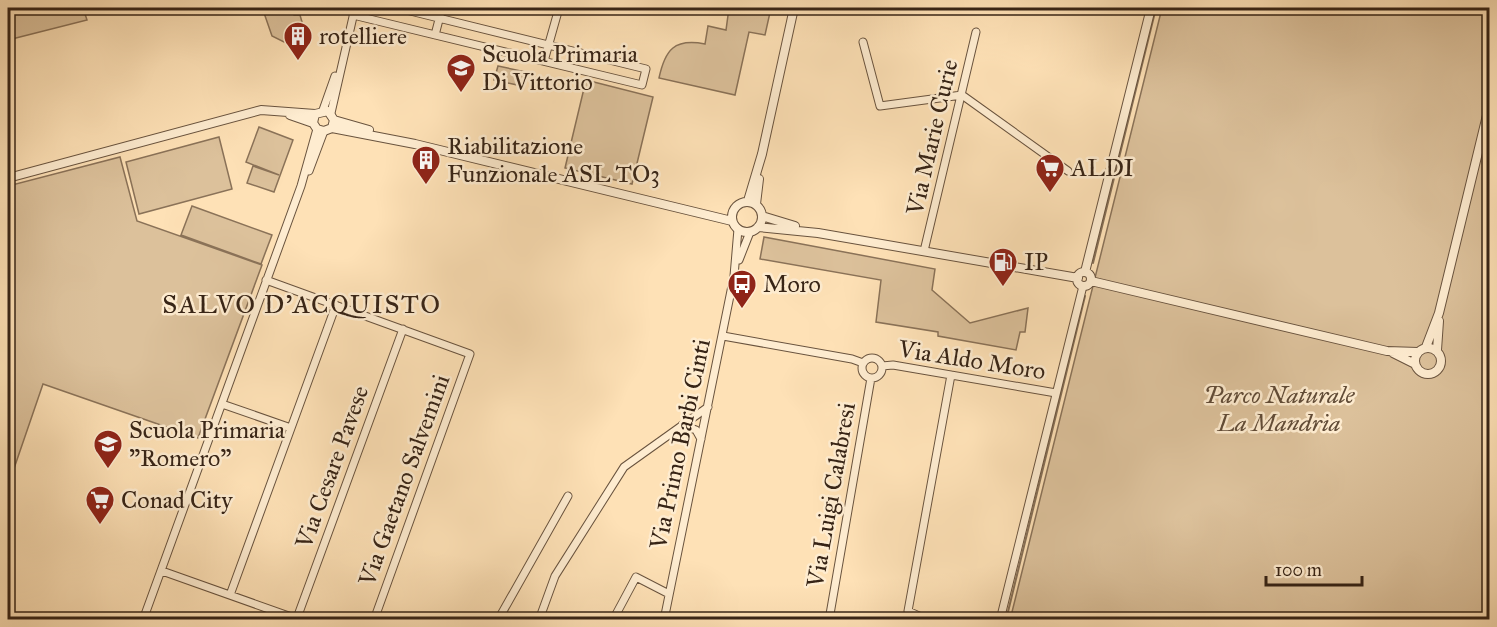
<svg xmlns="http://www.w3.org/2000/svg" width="1497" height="627" font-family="'IM FELL Great Primer',serif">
<rect width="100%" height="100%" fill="#fee1b6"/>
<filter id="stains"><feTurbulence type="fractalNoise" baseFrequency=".00333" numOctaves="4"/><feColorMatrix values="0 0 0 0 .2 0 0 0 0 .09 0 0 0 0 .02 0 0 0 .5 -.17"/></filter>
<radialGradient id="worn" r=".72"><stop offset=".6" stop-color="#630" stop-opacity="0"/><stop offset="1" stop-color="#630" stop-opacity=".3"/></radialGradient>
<path fill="#dcc19b" stroke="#8a7258" stroke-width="1.5" d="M8,8H83L87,20L8,40Z
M270,8H288L294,15H300L306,36L284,42L272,36L263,10Z
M729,8H771L765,35L749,32L735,95L659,78C665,50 674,38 705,44L708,26L726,30Z
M1162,8H1489V619L1010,620Z
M498,66L526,72L522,86L494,80Z
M586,80L653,97L632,184L565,168Z
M259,127L293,140L274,192L247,183L253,166L279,175L246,162Z
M219,137L232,189L139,214L126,162Z
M120,157L137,221L262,265L198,438L43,384L8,486V186Z
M192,206L272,235L261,264L181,235Z
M764,237L935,269L932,290L970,323L1028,308L1025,332H1020L1016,350L938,336V332L876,322L881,280L760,259Z"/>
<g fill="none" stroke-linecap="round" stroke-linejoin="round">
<path stroke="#866f56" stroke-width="2" d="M1093,263L1156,8
M1006,620L1085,296"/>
<g stroke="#69533e" stroke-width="9">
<path id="minor" d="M353,15L642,85L646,69L398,8
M435,35L442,8
M863,42L880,106L962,95L1068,171
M544,61L559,8
M323,110L335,76
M331,113L355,8
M309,171L324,131
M924,251L976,32
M739,260L750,232
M266,280L470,354L374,620
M723,336L852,359L863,363
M862 368a10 10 0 1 1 20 0a10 10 0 1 1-20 0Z
M882,366L893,365L1056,393
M222,404L291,428
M682,425L696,430L701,439
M162,571L300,620
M230,595L336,305
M297,618L403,329
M143,620L301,186L317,129
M498,620L568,496
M539,620L555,576L624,467L708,407
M613,620L636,577L669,594
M664,620L734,276L738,229
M829,620L871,378
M928,620L908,611L951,375
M1000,620L1083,286"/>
</g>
<g stroke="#69533e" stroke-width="10">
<path id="tertiary" d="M290,115L313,123
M334,120L369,130
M332,128L415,144L732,221
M8,178L261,110L315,114L328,111L334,120L332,128L324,131L317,129L313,123L315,114
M748,201L762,154L794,8
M732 217a15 15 0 1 1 30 0a15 15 0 1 1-30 0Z
M756,204L759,179
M762,216L795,226
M758,227L818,233L1078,278
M1085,272L1151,8
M1077 279a7 7 0 1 1 14 0a7 7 0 1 1-14 0Z
M1091,281L1387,351L1418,352
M1426,347L1439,313L1490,103
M1415 361a13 13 0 1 1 26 0a13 13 0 1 1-26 0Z
M1437,350L1439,321
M1393,353L1415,364"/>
</g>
<use href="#minor" stroke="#feecd0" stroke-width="7"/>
<use href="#tertiary" stroke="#feecd0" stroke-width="8"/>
</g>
<defs>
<g id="building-pin" transform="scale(1.5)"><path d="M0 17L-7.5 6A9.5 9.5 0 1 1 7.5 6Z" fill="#8f2418" stroke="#feecd0"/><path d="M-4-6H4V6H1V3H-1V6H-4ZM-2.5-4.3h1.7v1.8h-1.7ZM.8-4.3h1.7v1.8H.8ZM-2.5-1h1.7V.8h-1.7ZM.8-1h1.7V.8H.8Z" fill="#fff"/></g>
<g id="school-pin" transform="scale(1.5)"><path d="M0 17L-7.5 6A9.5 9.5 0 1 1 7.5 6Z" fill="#8f2418" stroke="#feecd0"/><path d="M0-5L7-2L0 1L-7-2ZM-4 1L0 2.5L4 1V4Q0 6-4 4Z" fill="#fff"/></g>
<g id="supermarket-pin" transform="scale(1.5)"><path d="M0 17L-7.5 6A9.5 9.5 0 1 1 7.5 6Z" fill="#8f2418" stroke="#feecd0"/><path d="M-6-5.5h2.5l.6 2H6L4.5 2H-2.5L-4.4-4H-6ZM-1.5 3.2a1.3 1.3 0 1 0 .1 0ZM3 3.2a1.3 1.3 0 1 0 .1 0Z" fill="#fff"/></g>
<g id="fuel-pin" transform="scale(1.5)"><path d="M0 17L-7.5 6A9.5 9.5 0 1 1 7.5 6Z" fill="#8f2418" stroke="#feecd0"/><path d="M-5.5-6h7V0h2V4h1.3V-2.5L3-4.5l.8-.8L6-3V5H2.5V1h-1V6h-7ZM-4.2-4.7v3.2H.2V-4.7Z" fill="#fff"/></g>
<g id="bus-pin" transform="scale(1.5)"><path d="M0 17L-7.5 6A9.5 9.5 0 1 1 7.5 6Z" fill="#8f2418" stroke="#feecd0"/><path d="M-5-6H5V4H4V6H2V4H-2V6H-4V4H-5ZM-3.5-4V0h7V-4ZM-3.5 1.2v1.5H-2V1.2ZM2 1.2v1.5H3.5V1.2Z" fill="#fff"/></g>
</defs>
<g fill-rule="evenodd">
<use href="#building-pin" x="298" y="36"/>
<use href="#school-pin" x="461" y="68"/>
<use href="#building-pin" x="426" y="160"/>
<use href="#supermarket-pin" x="1050" y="168"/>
<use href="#fuel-pin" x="1003" y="262"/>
<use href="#bus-pin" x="742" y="284"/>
<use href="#school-pin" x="108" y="444"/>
<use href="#supermarket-pin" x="100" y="500"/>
</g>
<g text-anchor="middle" stroke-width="5" stroke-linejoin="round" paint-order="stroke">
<g font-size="24" fill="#372416" stroke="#feecd0" text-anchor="start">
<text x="319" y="44">rotelliere</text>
<text x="482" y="62">Scuola Primaria<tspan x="482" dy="28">Di Vittorio</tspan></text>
<text x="447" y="154">Riabilitazione<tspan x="447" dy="28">Funzionale ASL TO3</tspan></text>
<text x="1071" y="176">ALDI</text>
<text x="1024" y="270">IP</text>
<text x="763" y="292">Moro</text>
<text x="129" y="438">Scuola Primaria<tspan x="129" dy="28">"Romero"</tspan></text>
<text x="121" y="508">Conad City</text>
</g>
<g font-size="24" fill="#372416" stroke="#feecd0">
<text transform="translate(932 137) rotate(-77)" y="8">Via Marie Curie</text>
<text transform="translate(972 360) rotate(9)" y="8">Via Aldo Moro</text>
<text transform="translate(680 444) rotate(-78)" y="8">Via Primo Barbi Cinti</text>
<text transform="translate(332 467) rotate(-70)" y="8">Via Cesare Pavese</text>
<text transform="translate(404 480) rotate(-70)" y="8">Via Gaetano Salvemini</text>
<text transform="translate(831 495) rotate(-80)" y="8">Via Luigi Calabresi</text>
</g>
<g font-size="24" font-style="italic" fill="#604b37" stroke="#feecd0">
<text x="1279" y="403">Parco Naturale<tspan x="1279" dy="28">La Mandria</tspan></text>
</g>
<g font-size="26" letter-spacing="1.5" fill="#372416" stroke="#feecd0">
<text x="302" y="313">SALVO D'ACQUISTO</text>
</g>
</g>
<rect width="1497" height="627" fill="none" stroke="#fee1b6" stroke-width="30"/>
<rect x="9" y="9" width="1479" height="609" fill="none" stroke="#372416" stroke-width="3"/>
<rect x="15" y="15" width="1467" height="597" fill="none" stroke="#372416" stroke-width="1.5"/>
<path d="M1266 576v9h96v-9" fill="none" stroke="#372416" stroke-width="3"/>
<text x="1275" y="576" font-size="18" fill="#372416" stroke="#feecd0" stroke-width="4.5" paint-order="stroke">100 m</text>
<rect width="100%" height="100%" filter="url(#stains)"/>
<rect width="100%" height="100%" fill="url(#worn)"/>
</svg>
